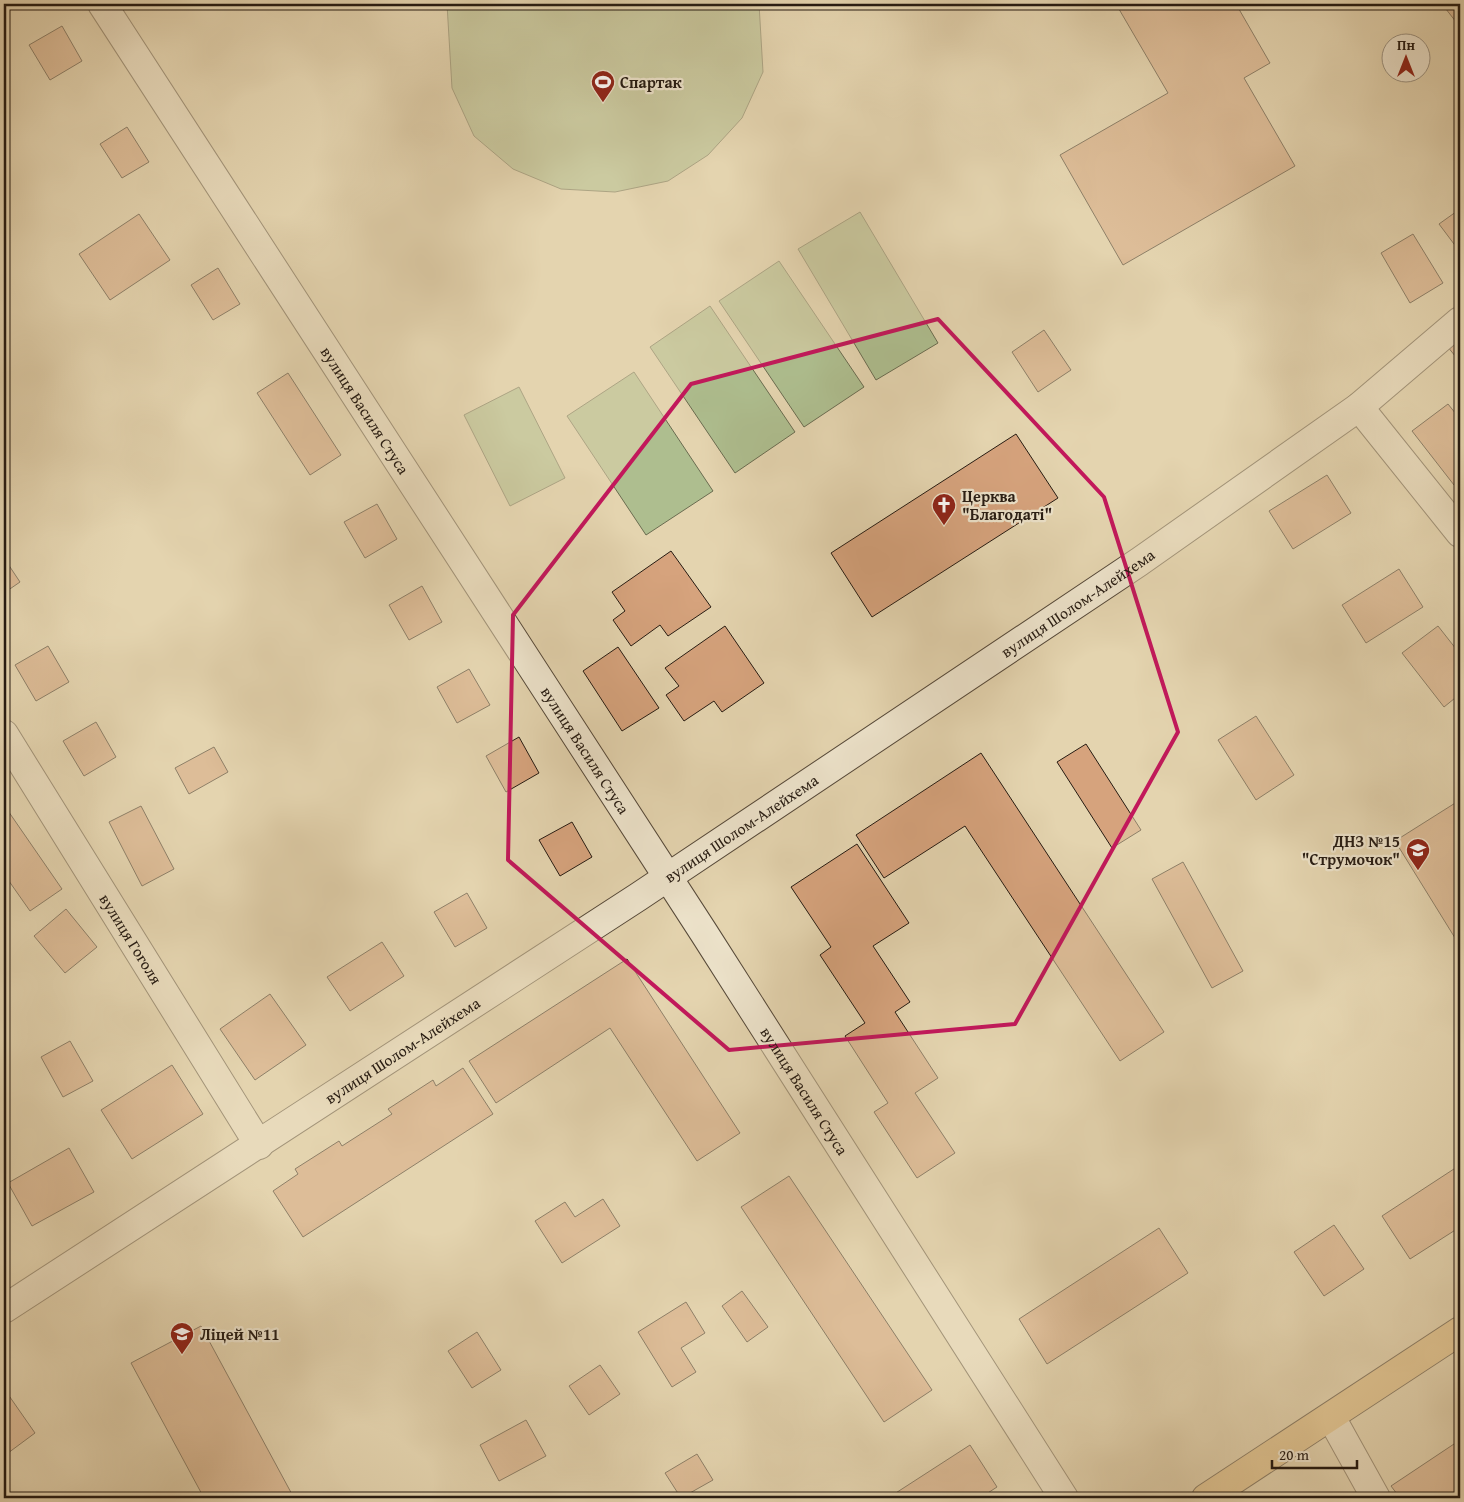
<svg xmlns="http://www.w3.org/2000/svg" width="1464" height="1502" font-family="'Gentium Book Plus',serif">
<rect width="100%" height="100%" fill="#e4d4af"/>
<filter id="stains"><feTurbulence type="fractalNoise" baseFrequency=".004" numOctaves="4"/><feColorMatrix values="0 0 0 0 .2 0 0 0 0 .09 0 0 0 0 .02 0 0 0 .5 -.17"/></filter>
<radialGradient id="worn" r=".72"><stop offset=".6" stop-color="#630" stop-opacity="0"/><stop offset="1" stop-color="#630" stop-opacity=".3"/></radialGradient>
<path fill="#aebe8f" stroke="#6a6c50" d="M447,4H759L763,72L742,118L708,155L668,181L615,192L561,189L513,169L474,136L452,88Z
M860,212L938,343L876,380L798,249Z
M779,261L864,387L804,427L719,301Z
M710,306L795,432L735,473L650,347Z
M634,372L713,491L646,535L567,416Z
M519,387L565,478L510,506L464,415Z"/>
<path fill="#d6a37d" stroke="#261b12" d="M1116,4H1236L1270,63L1244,78L1295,166L1123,265L1060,155L1168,93Z
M1442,4H1460V27Z
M62,26L82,61L50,80L29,45Z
M127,127L149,162L122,178L100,144Z
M1460,209V252L1439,224Z
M139,214L170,260L110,300L79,254Z
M1413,234L1443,283L1410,303L1381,253Z
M218,268L240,304L213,320L191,285Z
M1044,330L1071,370L1038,392L1012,352Z
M1460,335V362L1447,346Z
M288,373L341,455L310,475L257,393Z
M1448,404L1460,419V480L1454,485L1412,431Z
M1016,434L1058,498L872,617L831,553Z
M1327,475L1351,513L1293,549L1269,511Z
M377,504L397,539L365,558L344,522Z
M671,551L711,607L668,636L660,625L631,646L613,620L625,611L612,592Z
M4,558L20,582L4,593Z
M1399,569L1423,607L1366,643L1342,605Z
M422,586L442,622L409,640L389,605Z
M725,626L764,683L722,712L714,701L684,721L666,695L679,686L665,668Z
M1438,626L1460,654V694L1444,707L1402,653Z
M48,646L69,682L36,701L15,665Z
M618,647L659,708L622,731L583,671Z
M469,669L490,705L457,723L437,687Z
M1256,716L1294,775L1256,800L1218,740Z
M96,722L116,757L84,776L63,741Z
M519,737L539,773L506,792L486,756Z
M1086,744L1141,830L1112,848L1057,762Z
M214,747L228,772L189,794L175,768Z
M981,753L1164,1032L1120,1061L965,826L884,878L856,835Z
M1460,800V946L1395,841Z
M4,805L62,889L30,911L4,874Z
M141,806L174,869L142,886L109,822Z
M572,822L592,857L560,876L539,840Z
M857,844L909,923L873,946L910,1002L895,1012L938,1078L915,1093L955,1153L917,1178L874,1112L888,1103L845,1036L865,1023L820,955L831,947L791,887Z
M1183,862L1243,971L1212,988L1152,879Z
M467,893L487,928L455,947L434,912Z
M66,909L97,947L65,973L34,936Z
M382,942L404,976L350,1011L327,977Z
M627,959L740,1133L697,1161L610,1028L496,1103L469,1061Z
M270,994L306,1045L255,1080L220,1029Z
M70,1041L93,1081L63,1097L41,1057Z
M172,1065L203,1114L132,1159L101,1110Z
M463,1068L493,1114L303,1237L273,1191L298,1174L295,1169L339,1141L342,1146L392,1114L388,1109L433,1080L436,1086Z
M69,1148L94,1192L32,1226L8,1183Z
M1460,1165V1227L1410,1259L1382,1216Z
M789,1176L932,1390L884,1422L741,1207Z
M603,1199L620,1226L562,1263L535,1221L565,1202L575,1217Z
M1334,1225L1364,1269L1324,1296L1294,1252Z
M1159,1228L1188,1273L1047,1364L1019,1319Z
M742,1291L768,1327L747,1342L722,1306Z
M686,1302L705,1333L681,1348L696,1372L672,1387L638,1332Z
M201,1326L294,1498H204L131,1363Z
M477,1332L501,1370L472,1388L448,1351Z
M600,1365L620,1394L589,1415L569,1386Z
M5,1390L35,1433L4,1456V1391Z
M526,1420L546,1456L499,1481L480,1445Z
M1460,1440V1498H1400L1391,1486Z
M970,1445L997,1487L980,1498H888Z
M697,1454L713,1480L681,1498L665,1473Z"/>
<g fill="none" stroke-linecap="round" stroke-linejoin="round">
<g stroke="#564939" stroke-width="30">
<g id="minor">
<path id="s1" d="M102,4L704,933L1064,1498"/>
<path d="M1359,407L1460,533"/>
<path id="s2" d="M4,734L259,1145"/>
<path id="s3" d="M4,1309L638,897L1139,562L1359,407L1460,321"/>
<path d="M1331,1417L1376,1498"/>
</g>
</g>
<g stroke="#261b12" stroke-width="30">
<path id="highway" d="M1206,1498L1460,1331"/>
</g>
<use href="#minor" stroke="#ede3cb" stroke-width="28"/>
<use href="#highway" stroke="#e2ba78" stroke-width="28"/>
</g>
<path d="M0 0H1464V1502H0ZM938,319L1104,497L1178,732L1015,1024L729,1050L508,860L513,615L691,384Z" fill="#e4d4af" fill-opacity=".55" fill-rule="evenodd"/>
<path fill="none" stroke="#c2185b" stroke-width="4" stroke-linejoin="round" d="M938,319L1104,497L1178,732L1015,1024L729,1050L508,860L513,615L691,384Z"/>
<defs>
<g id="stadium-pin" transform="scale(1.25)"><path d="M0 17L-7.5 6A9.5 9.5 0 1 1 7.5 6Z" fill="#8f2418" stroke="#ede3cb"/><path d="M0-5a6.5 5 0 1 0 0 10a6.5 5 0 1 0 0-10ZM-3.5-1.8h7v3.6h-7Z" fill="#fff"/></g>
<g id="church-pin" transform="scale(1.25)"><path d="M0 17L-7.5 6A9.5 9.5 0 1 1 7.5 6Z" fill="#8f2418" stroke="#ede3cb"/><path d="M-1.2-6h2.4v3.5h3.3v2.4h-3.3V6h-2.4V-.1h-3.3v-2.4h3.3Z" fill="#fff"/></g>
<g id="school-pin" transform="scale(1.25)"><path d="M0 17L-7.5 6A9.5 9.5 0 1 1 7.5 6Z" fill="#8f2418" stroke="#ede3cb"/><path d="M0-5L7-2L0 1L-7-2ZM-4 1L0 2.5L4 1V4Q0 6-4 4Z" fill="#fff"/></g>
</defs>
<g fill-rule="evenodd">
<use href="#stadium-pin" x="603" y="82"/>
<use href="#church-pin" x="944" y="505"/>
<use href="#school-pin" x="1418" y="850"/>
<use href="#school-pin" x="182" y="1334"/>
</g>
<g text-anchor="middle" stroke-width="4.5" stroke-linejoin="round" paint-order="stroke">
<g font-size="16" font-weight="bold" fill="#261b12" stroke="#ede3cb" text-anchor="start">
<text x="620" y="88">Спартак</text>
<text x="962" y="502">Церква<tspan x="962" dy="18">"Благодаті"</tspan></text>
<text x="1400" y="847" text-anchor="end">ДНЗ №15<tspan x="1400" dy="18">"Струмочок"</tspan></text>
<text x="200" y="1340">Ліцей №11</text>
</g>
<g font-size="16" fill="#261b12" stroke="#ede3cb">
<text dy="6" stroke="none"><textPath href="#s1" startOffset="484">вулиця Василя Стуса</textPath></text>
<text dy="6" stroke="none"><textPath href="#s3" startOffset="1285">вулиця Шолом-Алейхема</textPath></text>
<text dy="6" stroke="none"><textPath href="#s1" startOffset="889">вулиця Василя Стуса</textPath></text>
<text dy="6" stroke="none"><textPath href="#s3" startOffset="880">вулиця Шолом-Алейхема</textPath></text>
<text dy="6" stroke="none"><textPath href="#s2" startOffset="241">вулиця Гоголя</textPath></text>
<text dy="6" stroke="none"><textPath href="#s3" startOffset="475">вулиця Шолом-Алейхема</textPath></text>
<text dy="6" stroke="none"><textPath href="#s1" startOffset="1294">вулиця Василя Стуса</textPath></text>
</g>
</g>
<rect width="1464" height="1502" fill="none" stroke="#e4d4af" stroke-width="20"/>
<rect x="5" y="5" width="1454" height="1492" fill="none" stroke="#261b12" stroke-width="2.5"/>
<rect x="10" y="10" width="1444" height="1482" fill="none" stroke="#261b12"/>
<g transform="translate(1406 58)"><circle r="24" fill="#ede3cb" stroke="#9d9381"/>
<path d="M0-4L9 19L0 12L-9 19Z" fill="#8f2418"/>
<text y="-8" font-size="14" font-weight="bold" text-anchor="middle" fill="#261b12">Пн</text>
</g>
<path d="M1272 1460v8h85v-8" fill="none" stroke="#261b12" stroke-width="2.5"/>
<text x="1279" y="1460" font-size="15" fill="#261b12" stroke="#ede3cb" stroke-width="4" paint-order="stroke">20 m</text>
<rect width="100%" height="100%" filter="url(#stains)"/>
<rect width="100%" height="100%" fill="url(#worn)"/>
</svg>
